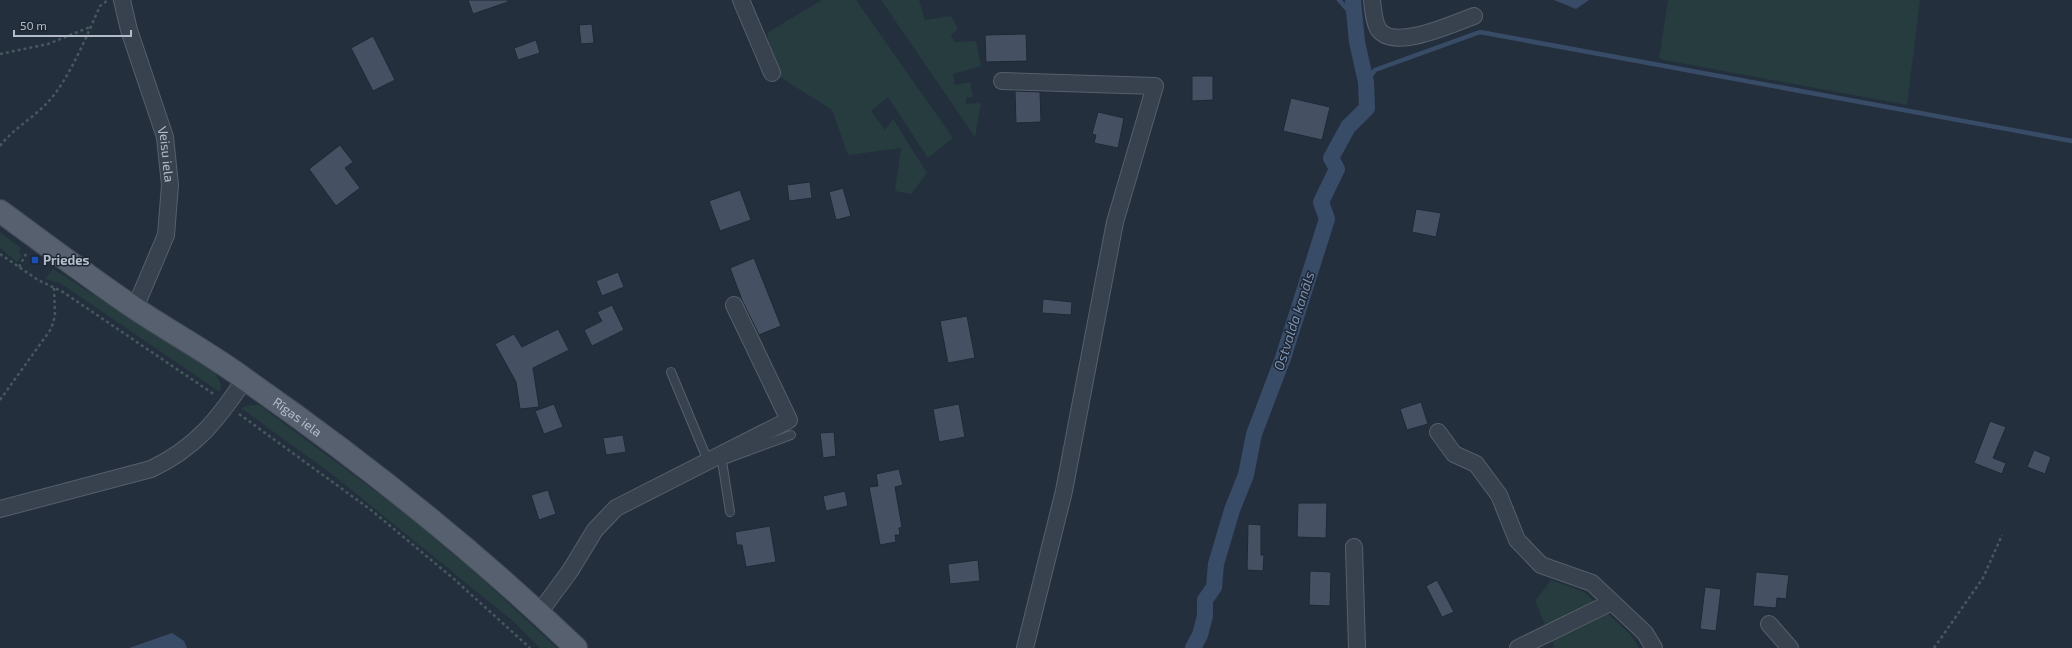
<svg xmlns="http://www.w3.org/2000/svg" width="2072" height="648" font-family="'Exo 2',sans-serif">
<rect width="100%" height="100%" fill="#242f3e"/>
<path fill="#263c3f" d="M822,0H856L953,138L928,158L888,97L871,111L885,130L893,119L927,173L911,194L895,191L901,148L848,155L832,110L777,75L767,33Z
M881,0H919L925,20L951,16L958,29L951,35L954,42L976,41L981,66L953,74L955,85L970,82L973,97H966V104L981,103L975,137Z
M1668,0H1920L1907,105L1659,59Z
M0,232L21,248L19,252L22,256L17,262L0,248Z
M53,269L214,371L221,384L220,392L60,283L45,279Z
M250,405H259L401,510L479,576L557,648H540L514,622L337,478L241,408Z
M1551,580L1584,592L1630,634L1639,648H1552L1554,646L1535,601Z"/>
<path fill="#394c67" d="M1554,0H1589L1576,9Z
M172,633L184,641L187,648H129Z"/>
<g fill="none" stroke-linecap="round" stroke-linejoin="round">
<path stroke="#394c67" stroke-width="4.5" d="M1339,0L1355,18
M1366,82L1375,70L1480,32L2072,141"/>
<path stroke="#394c67" stroke-width="16" d="M1193,648L1200,635L1205,616V600L1214,587L1216,564L1232,510L1246,475L1254,434L1283,358L1327,219L1321,202L1337,169L1331,158L1348,127L1367,108L1366,82L1357,42L1353,0"/>
</g>
<path fill="#455162" stroke="#1f2835" d="M468,0H508V2L473,14Z
M592,24L594,43L581,44L579,25Z
M1026,34L1027,61L986,62L985,35Z
M373,36L395,80L373,91L351,48Z
M536,40L540,53L518,60L514,48Z
M1192,76H1213V100L1192,101Z
M1015,91L1040,92L1041,122L1016,123Z
M1291,98L1330,107L1322,140L1283,131Z
M1098,112L1124,118L1118,148L1094,143L1096,135L1092,134Z
M340,145L353,162L345,168L360,188L336,206L309,169Z
M810,182L812,198L789,201L787,185Z
M843,188L851,216L836,220L829,192Z
M740,190L751,220L720,231L709,201Z
M1416,209L1441,213L1436,237L1412,232Z
M754,258L781,326L759,335L742,300L730,268Z
M618,272L624,287L602,296L596,281Z
M1043,299L1072,302L1071,315L1042,313Z
M612,305L624,330L592,346L584,330L602,321L597,312Z
M967,316L975,358L948,363L940,321Z
M558,329L569,350L533,368L539,407L520,409L516,382L495,344L514,334L522,347Z
M1421,402L1428,424L1407,430L1400,409Z
M554,404L563,427L544,434L535,411Z
M959,404L965,437L939,442L933,409Z
M1990,421L2006,427L1993,458L2006,463L2002,474L1974,463Z
M834,432L836,456L823,458L820,433Z
M623,435L626,452L606,455L603,438Z
M2034,450L2051,457L2045,474L2027,467Z
M899,469L903,485L895,487L902,527L899,528L900,535H895L896,542L880,545L869,487L878,486L876,474Z
M548,490L556,514L539,520L531,495Z
M845,491L848,506L826,511L823,496Z
M1298,503H1327L1326,538L1297,537Z
M1248,524L1261,525V555H1264L1263,571L1247,570Z
M770,526L776,562L746,567L742,545H737L735,532Z
M978,560L980,581L950,584L948,564Z
M1310,571L1331,572L1330,606L1309,605Z
M1756,572L1789,575L1786,599L1777,598L1776,608L1753,606Z
M1437,580L1454,612L1442,617L1426,586Z
M1705,587L1721,589L1716,631L1700,629Z"/>
<g fill="none" stroke-linecap="round" stroke-linejoin="round">
<g stroke="#565f6c" stroke-width="10">
<path id="service" d="M671,372L708,461H711
M726,459L791,435
M722,461L730,512"/>
</g>
<g stroke="#565f6c" stroke-width="18">
<g id="minor">
<path id="s1" d="M122,0L129,30L165,137L170,185L166,235L135,308"/>
<path d="M741,0L772,73"/>
<path d="M1372,0C1373,9 1374,23 1379,30C1395,51 1454,23 1474,16"/>
<path d="M1002,81L1155,86L1115,222L1064,491L1025,648"/>
<path d="M1438,432L1454,454L1476,464L1499,495L1517,540L1541,565L1592,583L1645,633L1654,648"/>
<path d="M0,509L151,469C196,448 218,419 245,379"/>
<path d="M1354,547L1357,648"/>
<path d="M539,613L570,571L595,530L616,508L789,420L734,305"/>
<path d="M1769,624L1790,648"/>
<path d="M1518,648L1612,602"/>
</g>
</g>
<g stroke="#414a57" stroke-width="24">
<g id="primary">
<path id="s2" d="M0,211C45,244 90,278 136,309C172,333 211,354 246,380C362,461 473,549 576,648"/>
</g>
</g>
<path stroke="#44595c" stroke-width="2.5" stroke-dasharray="3 3" stroke-linecap="butt" d="M0,54L48,44L90,27
M0,146C13,129 33,118 47,103C68,82 88,33 100,6L108,0
M0,254L38,280L63,292L215,395
M19,267L26,254
M0,400L51,329L55,316L54,288
M239,414L371,510L454,579L530,648
M1934,648L1983,578L2002,535"/>
<use href="#service" stroke="#38414e" stroke-width="8"/>
<use href="#minor" stroke="#38414e" stroke-width="16"/>
<use href="#primary" stroke="#56606e" stroke-width="22"/>
</g>
<rect fill="#1a4fb4" stroke="#1d2633" stroke-width="1.5" x="31" y="256" width="8" height="8" rx="2"/>
<g text-anchor="middle" stroke-width="3" stroke-linejoin="round" paint-order="stroke">
<g font-size="13" fill="#b4bcc9" stroke="#1d2633">
<text dy="5" stroke="none"><textPath href="#s1" startOffset="161">Veisu iela</textPath></text>
<text dy="5" stroke="none"><textPath href="#s2" startOffset="362">Rīgas iela</textPath></text>
</g>
<g font-size="13" font-weight="bold" fill="#b4bcc9" stroke="#1d2633" text-anchor="start">
<text x="43" y="265">Priedes</text>
</g>
<g font-size="14" font-style="italic" fill="#7c92b1" stroke="#1d2633">
<text transform="translate(1294 321) rotate(-72)" y="5">Ostvalda kanāls</text>
</g>
</g>
<path d="M14 30v6h117v-6" fill="none" stroke="#b4bcc9" stroke-width="2"/>
<text x="20" y="30" font-size="12" fill="#b4bcc9" stroke="#1d2633" stroke-width="3" paint-order="stroke">50 m</text>
</svg>
